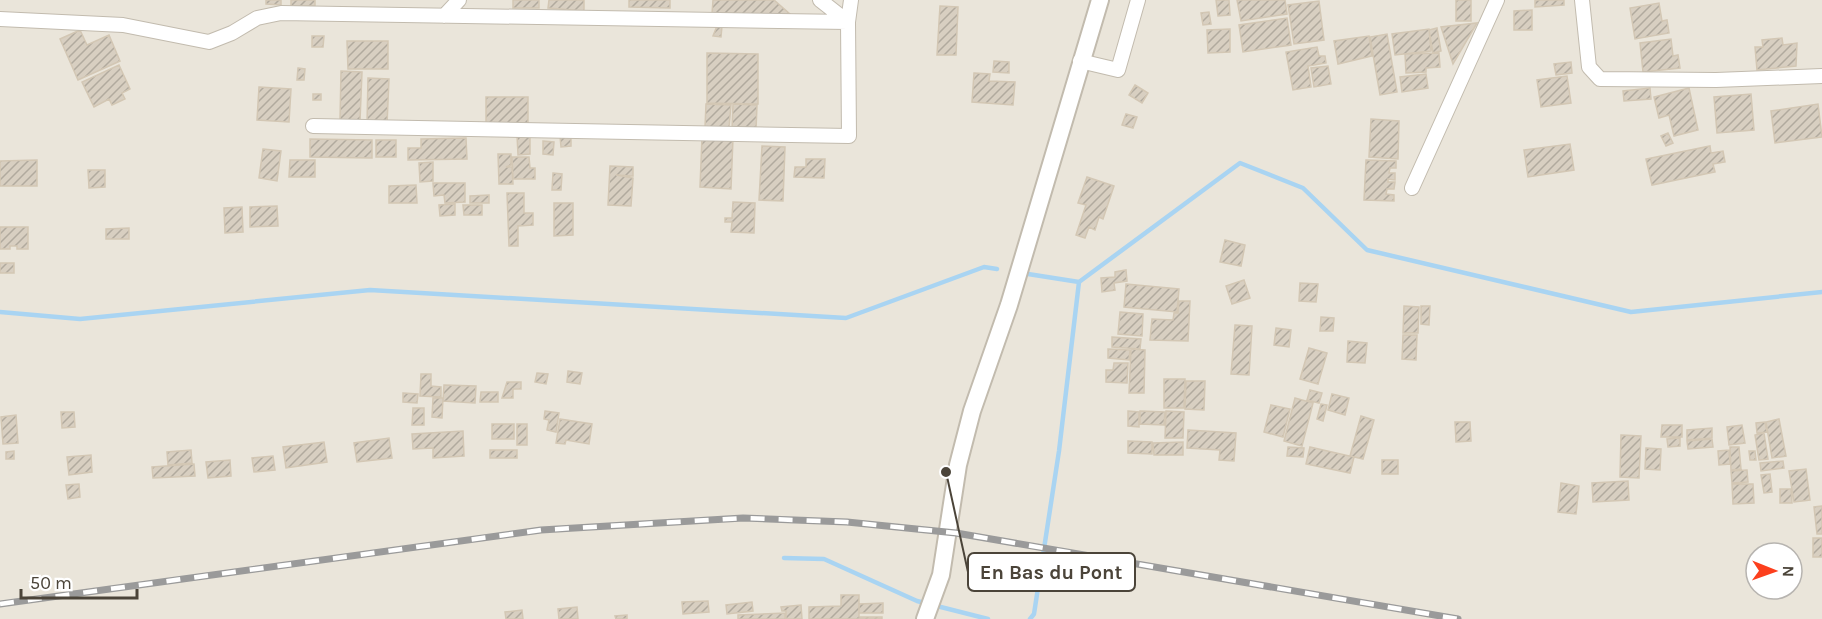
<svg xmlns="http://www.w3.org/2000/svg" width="1822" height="619" font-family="Karla,sans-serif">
<defs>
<pattern id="building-hatch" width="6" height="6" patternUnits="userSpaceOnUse" patternTransform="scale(1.5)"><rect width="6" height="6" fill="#d8cfc1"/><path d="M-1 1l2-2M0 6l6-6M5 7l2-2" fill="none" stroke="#b1aa9e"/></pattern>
</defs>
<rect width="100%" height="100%" fill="#f6f3ec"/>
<path fill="#eae5da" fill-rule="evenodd" d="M0,0H1822V619H0ZM1756,553H1792V589H1756Z"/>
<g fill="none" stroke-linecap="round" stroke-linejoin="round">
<path stroke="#a9d4f2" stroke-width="4.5" d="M1028,274L1079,282L1240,163L1303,188L1367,250L1631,312L1822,292
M0,312L80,319L370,290L846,318L984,267L997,269
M784,558L824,559L917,601L988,619
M1030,619L1034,614L1059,451L1079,282"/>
</g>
<path fill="url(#building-hatch)" stroke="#d3c7b4" stroke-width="1.5" d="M266,0H281V5L266,4Z
M291,0H315V6H291Z
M513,0H539V8H513Z
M549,0H584V11L548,8Z
M629,0H670V8L629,7Z
M713,0H774L790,14H712Z
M1216,0H1229L1230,15L1218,16Z
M1237,0H1285L1287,14L1241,21Z
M1456,0H1471V21H1456Z
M1535,0H1564V5L1535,7Z
M1319,1L1324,40L1294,44L1288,5Z
M1659,3L1662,21L1667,20L1669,33L1635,39L1630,8Z
M940,6L958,7L956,55H937Z
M1532,10V30H1514V11Z
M1209,12L1211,24L1203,25L1201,13Z
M1287,18L1291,45L1243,52L1239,25Z
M1477,23L1453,64L1441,27Z
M717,26H722L721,37L713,36Z
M1437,28L1441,51L1433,53L1429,30Z
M1230,29V52L1208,53L1207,30Z
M1429,29L1431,51L1395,55L1392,34Z
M80,30L87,45L109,35L120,61L78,80L60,39Z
M1387,34L1397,92L1380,95L1370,37Z
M312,36H324L323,47H312Z
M1369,36L1372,56L1338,64L1334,41Z
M1782,38L1783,45L1797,43L1796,66L1757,70L1755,47H1763L1762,40Z
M1671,39L1673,56L1678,55L1680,68L1643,72L1640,43Z
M347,41H388V69H348Z
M1317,47L1319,56H1325L1326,63L1308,66L1311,87L1293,90L1286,52Z
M707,53L758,54V104L707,103Z
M1439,53L1440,67L1426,68V72L1406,73L1405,54Z
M994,61L1009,62V73L993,72Z
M1571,62L1572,73L1556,75L1554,64Z
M119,65L130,89L122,93L125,99L112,105L109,99L94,107L82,82Z
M1328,66L1331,84L1314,87L1311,68Z
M298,68L305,69L304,80H297Z
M341,71L362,72L360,121L340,120Z
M974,73L990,74L989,81L1015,82L1013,105L972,102Z
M1426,74L1428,88L1402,92L1400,77Z
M1567,76L1571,103L1541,107L1537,80Z
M368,78L389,79L387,125L367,124Z
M1135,85L1148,93L1142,103L1129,95Z
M259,87L291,89L289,122L257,120Z
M1650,88L1651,99L1624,101L1623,91Z
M1689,88L1698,130L1674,136L1669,115L1659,118L1654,97Z
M313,94H321V100H313Z
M1751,94L1754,130L1717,133L1714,97Z
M486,97H528V125H486Z
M706,104L731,105L729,128L705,127Z
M733,104L757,105L756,130L732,129Z
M1818,104L1822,137L1775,143L1771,111Z
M1126,114L1137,117L1133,128L1122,125Z
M1371,119L1399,121L1398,159L1369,157Z
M1668,133L1673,143L1666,146L1661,136Z
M530,134V154L518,155L517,135Z
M571,135V146L561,147L560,136Z
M702,137L733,138L731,189L700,187Z
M466,138L467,159L408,160V148H421V139Z
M310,139L372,140V158L310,157Z
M376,140H396V157H376Z
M543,141L554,142L553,155L543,154Z
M1570,144L1574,170L1528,177L1524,150Z
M762,146L785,147L783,201L759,200Z
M1710,146L1711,153L1723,151L1725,162L1713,164L1715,172L1652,185L1646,159Z
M263,149L281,151L277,181L259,178Z
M498,154H511V165L506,167H512L513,184H499Z
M512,157H529L530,168H535V179H513Z
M806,159H825L824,178L794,177L795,167H806Z
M37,160V186H0V161Z
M290,160H315V177H289Z
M1366,160L1396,161V168H1390L1389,173H1395V180L1388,179V182H1395L1394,189H1387L1386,194L1394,195V201L1364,200Z
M433,162V181L420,182L419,163Z
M610,166L633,167V176L616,175L633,178L631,206L608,205Z
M88,170H105V187L89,188Z
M553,173L562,174L561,190H552Z
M1087,177L1114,186L1103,219L1099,217L1095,230L1089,227L1085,238L1076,235L1086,205L1078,203Z
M433,183H465V202L445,203L444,195L434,196Z
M416,185L417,203H389V186Z
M507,193H524V213H533V225L518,226V246H509Z
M489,195V203H470V196Z
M733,202L755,203L754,233L731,232L732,222H725V218H732Z
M554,203H573V235L554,236Z
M455,204V215L440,216L439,205Z
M463,205H482V215H464Z
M277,206L278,226L250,227V207Z
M242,207L243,232L225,233L224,208Z
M0,227H28V249H17V246H10V249H0Z
M129,228V239H106V229Z
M1225,240L1245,245L1241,266L1220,262Z
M0,263H14V273H0Z
M1126,270L1127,281L1114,283L1115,290L1102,292L1101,278L1115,277V272Z
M1244,280L1250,298L1232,304L1226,286Z
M1300,283L1318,284L1316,302L1299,301Z
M1126,284L1179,289L1177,312L1124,307Z
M1179,301H1190L1188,341L1150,340L1152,319L1173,320L1174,313H1178Z
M1404,306L1419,307L1418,333H1403Z
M1421,306H1430L1429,325L1421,324Z
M1120,312L1143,314L1142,336L1118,334Z
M1321,317L1334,318L1333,331H1320Z
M1235,325L1252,326L1249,375L1231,374Z
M1276,328L1291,330L1289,347L1274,345Z
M1403,335H1417L1416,360L1402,359Z
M1112,337L1141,339L1140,349L1112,347Z
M1348,341L1367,343L1365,363L1347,362Z
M1309,348L1327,353L1318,384L1300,379Z
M1108,349L1130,350L1129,360L1108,358Z
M1131,349L1145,350L1144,393H1129Z
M1114,363H1128L1127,383L1106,382V370H1113Z
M568,371L582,373L580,384L567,382Z
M537,373L548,374L546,384L535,382Z
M421,374H431V386L441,387V397L420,396Z
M1164,379H1185L1184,408H1164Z
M1186,381H1205L1204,410L1185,409Z
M507,382H521V389H513V398H502Z
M444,385L476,386L475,403L443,401Z
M1310,390L1322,393L1319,403L1307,400Z
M481,392H498V402H480Z
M403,393L418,394L417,403L403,402Z
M1332,394L1349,398L1345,415L1328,410Z
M433,398H443L442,418L432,417Z
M1295,398L1313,403L1302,446L1284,441Z
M1321,404L1327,405L1323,421L1317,419Z
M1271,405L1290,409L1283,437L1264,432Z
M413,408H424V425H412Z
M545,411L559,413L556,432L547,430L549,420L544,419Z
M1128,411L1139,412V427L1128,426Z
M1140,411L1165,412L1164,425L1140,424Z
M1166,411L1184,412L1183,438H1165Z
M61,412H74L75,427L62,428Z
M16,415L18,443L3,444L1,417Z
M1361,416L1374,420L1363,459L1350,456Z
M560,419L592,424L589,444L566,440L565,444L556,443Z
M1779,419L1786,456L1772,458L1766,422Z
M1455,422H1470L1471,441L1456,442Z
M1765,422L1767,432L1757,433L1756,423Z
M492,424H514V439H492Z
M517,424H527V445H517Z
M1662,425H1682V437H1661Z
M1742,425L1745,443L1729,445L1727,427Z
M1712,428V438L1687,440V430Z
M1188,430L1236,433L1234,461L1219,460L1220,450L1187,448Z
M463,431L464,456L433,458V448L413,449L412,434Z
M1764,433L1768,459L1759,460L1755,435Z
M1621,435L1641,436L1639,478L1620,477Z
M389,438L392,458L357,462L354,443Z
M1680,438V446L1668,447L1667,439Z
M1712,439L1713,447L1688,449L1687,441Z
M1128,441L1152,442V454L1128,453Z
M324,442L327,462L286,468L283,447Z
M1183,442V455H1154L1153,443Z
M1288,447L1304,448L1303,457L1287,456Z
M1310,447L1354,457L1350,473L1306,464Z
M1730,447H1739L1741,469L1731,470Z
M1646,448L1661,449L1660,470L1645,469Z
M191,450L192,463L168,465L167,452Z
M490,450H517V458H490Z
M1729,450L1730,464L1719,465L1718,451Z
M14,451V459H6V452Z
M1749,451H1755L1756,460H1750Z
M91,455L92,472L69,475L67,457Z
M273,456L275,470L254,472L252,458Z
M230,460L231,476L208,478L206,462Z
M1382,460H1398V474H1382Z
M1783,461L1784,468L1761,471L1760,463Z
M194,464L195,476L153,478L152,467Z
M1806,469L1810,500L1794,502L1789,471Z
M1747,470L1748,482L1732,483L1731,471Z
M1770,474L1772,492L1764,493L1761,475Z
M1628,481L1629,500L1593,502L1592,483Z
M1561,483L1579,486L1576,514L1558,512Z
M79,484L80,497L68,499L66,485Z
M1732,484H1753L1754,503L1733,504Z
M1780,489H1791L1792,503H1780Z
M1822,506V534H1817L1814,507Z
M1813,538H1822V557H1813Z
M841,595H859V617H882V619H809V607L841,606Z
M708,601L709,612L683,614L682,602Z
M752,602L753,611L727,614L726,605Z
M883,603V613H859V604Z
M801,605L802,619H786V611H782L781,607Z
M577,607L578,619H559L558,609Z
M522,610L523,619H506L505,612Z
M785,613V619H738V615Z
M627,615V619H616L615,616Z"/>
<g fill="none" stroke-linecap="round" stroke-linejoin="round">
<g stroke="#c2bbae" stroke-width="16">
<path id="minor" d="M820,0L848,22
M1582,0L1589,67L1600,79L1716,80L1822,76
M444,16L459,0
M0,19L123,25L209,42L232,33L257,18L281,13L848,22
M1080,61L1118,70L1138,0
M313,126L849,136L848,22L851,0
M1412,188L1497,0"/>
</g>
<g stroke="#c2bbae" stroke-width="20">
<path id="tertiary" d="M925,619L941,575L958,465L972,411L1009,305L1100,0"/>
</g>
<use href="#minor" stroke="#fff" stroke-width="14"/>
<use href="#tertiary" stroke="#fff" stroke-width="16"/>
<g stroke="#9a9a9a" stroke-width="7">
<path id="rail" d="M0,604L541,530L743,518L847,522L956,533L1458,619"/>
</g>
<use href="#rail" stroke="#fff" stroke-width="4.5" stroke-dasharray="14" stroke-linecap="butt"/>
</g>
<path fill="none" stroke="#4b4439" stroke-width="2" d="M946 472L968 572"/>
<circle fill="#4b4439" stroke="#fff" stroke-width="2" cx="946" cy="472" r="6"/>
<rect fill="#fff" stroke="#4b4439" stroke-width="2" x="968" y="553" width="167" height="38" rx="6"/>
<g font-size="20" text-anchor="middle" font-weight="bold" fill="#4b4439">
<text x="1051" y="579">En Bas du Pont</text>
</g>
<g transform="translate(1774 571) rotate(91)"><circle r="28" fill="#ffffff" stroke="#b7b4b0" stroke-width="1.5"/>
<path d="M0-4.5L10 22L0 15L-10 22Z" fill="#fc3f1d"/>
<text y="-9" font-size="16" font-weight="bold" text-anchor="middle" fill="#4b4439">N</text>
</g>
<path d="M21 589v9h116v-9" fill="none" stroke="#4b4439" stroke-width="3"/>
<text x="30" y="589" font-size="18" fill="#4b4439" stroke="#ffffff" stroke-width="4.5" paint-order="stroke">50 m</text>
</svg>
